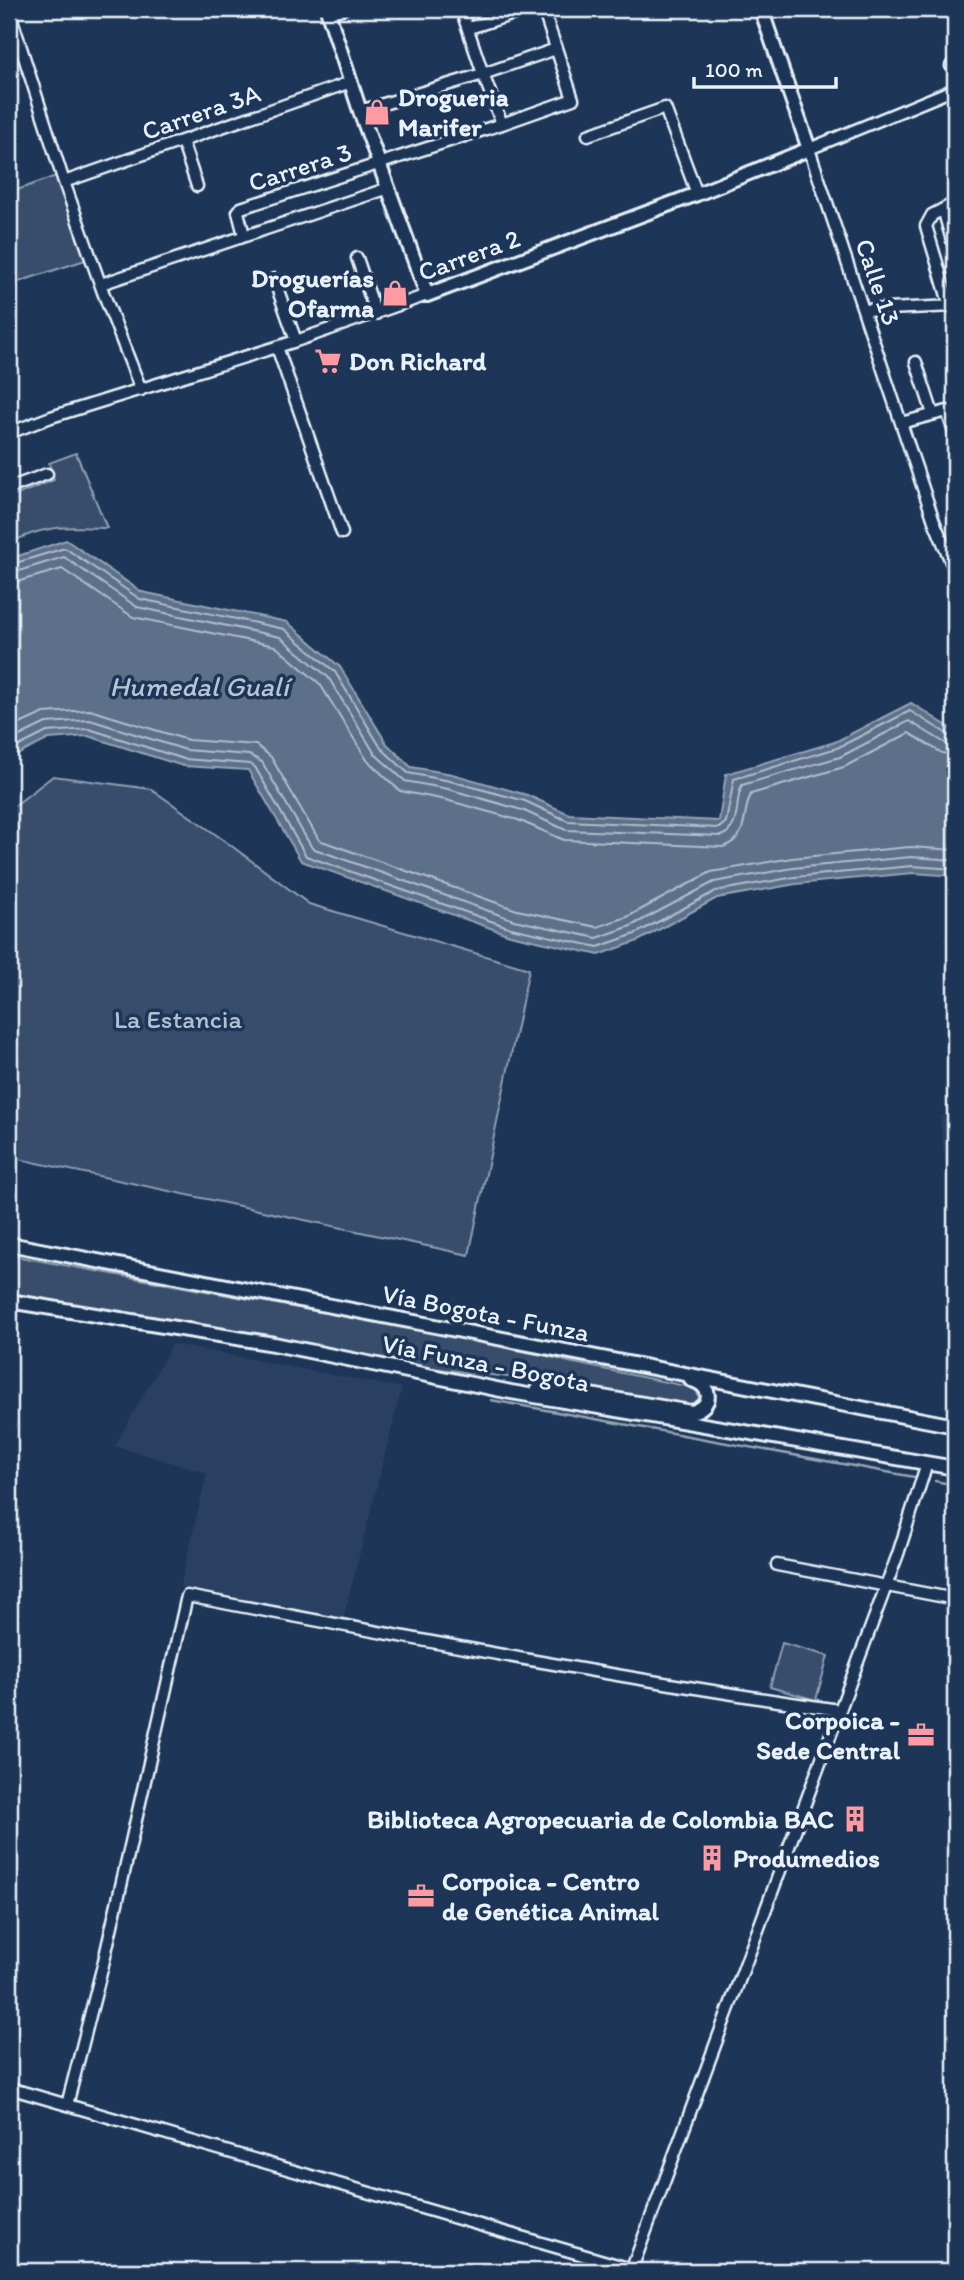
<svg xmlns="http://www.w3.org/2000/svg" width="964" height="2280" font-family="Itim,sans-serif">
<rect width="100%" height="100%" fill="#1d3557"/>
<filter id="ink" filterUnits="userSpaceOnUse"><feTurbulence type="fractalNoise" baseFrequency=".0143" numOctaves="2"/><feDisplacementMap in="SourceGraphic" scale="14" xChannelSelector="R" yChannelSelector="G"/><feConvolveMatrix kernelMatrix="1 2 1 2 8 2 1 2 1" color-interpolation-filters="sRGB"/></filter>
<g filter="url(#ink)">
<path fill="#2a4162" d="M940,1116L955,1120V1263Z
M172,1344L402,1388L343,1619L180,1587L207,1473L115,1446Z"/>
<path fill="#374d6c" stroke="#909fb2" stroke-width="2" d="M56,176L85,260L9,285V193Z
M76,453L107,528C68,527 43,524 9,544V498L54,480L49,463Z
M53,776L151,789L225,841L309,904L529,969L469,1255L9,1157V810Z
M9,1255L527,1350L569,1362L690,1387L696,1389L700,1401L694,1408L567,1384L422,1367L276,1338L155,1321L9,1294Z
M782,1643L828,1656L816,1700L770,1687Z"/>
<path fill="#5d7089" stroke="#95a4b5" stroke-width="2" d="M66,540L142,592L287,622L340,667L387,744L411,767L452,774L527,795L569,814L719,821L726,774L835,742L911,703L955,731V876L913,873L796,884L717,898L638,941L599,955L510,935L301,861L248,770L183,766L88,736L49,739L9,759V559Z"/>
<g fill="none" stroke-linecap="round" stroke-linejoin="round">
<path stroke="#b0bdcc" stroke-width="2" d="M9,565L65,548L140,599L284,629L335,672L381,748L408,773L450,781L525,801L568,821L719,828L726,822L734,779L837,748L910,711L949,735L955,736
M9,574L64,557L137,607L280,637L328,677L375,754L405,781L448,789L522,810L566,830L721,836C742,828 734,802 742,785L840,757L909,721L945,743L955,745
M9,584L62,569L133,617L275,646L320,684L367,760L400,791L446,800L518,820L564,840L723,847C750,838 741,814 751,794L844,767L909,733L942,753L955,755
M9,729L44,713L90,710L188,740L256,745L271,757L319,840L517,910L597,927L627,917L711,872L792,858L910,847L955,850
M9,741L46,723L90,720L186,750L249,755L262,762L312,848L514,920L597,938L631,926L714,882L793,868L911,857L955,860
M9,751L47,732L89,729L184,759L250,764L255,767L306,856L511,928L598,947L635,934L716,891L795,877L912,866L955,869"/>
<path stroke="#95a4b5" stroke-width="2.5" d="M491,1400L914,1477
M935,1481L955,1485"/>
<g stroke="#e8f1f8" stroke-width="15">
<path id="minor" d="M461,9L483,74L502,124
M9,10L64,182L103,292L141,390
M328,12L343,9
M469,28L530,9
M951,66L955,64
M360,111L483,74L556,49
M588,135L665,108L697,194
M182,141L197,186
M64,182L351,82
M943,209L955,251
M244,235L238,212L241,208L502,124L573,99L543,9
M357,258L376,314
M274,279L296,341
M101,284L389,188
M950,306L926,226L932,215L955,203
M864,310L955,306
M277,347L342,533
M916,362L933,414
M901,423L947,411L955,435
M9,433L51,417L296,341L427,295
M9,488L47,474
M954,569L934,521L809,149L955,89
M777,1565L955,1599
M9,2088L631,2269
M67,2105L103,1965L187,1596C404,1637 620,1679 839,1710
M631,2271L898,1554L927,1463"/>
</g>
<g stroke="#e8f1f8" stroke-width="18">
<path id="major" d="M327,9L360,111L427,295L697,194L809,149L761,9
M9,1244L955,1426
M9,1301L274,1344L511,1392L955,1468
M536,1391L561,1390L691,1412C714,1407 713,1385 691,1380"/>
</g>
<use href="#minor" stroke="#1d3557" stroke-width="10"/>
<use href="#major" stroke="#1d3557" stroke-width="12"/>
</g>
</g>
<defs>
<g id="shop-bare" transform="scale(2.1)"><path d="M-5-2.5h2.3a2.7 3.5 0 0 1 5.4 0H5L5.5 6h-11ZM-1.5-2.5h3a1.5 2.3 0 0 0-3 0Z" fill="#ff9aa2" stroke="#1d3557" stroke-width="2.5" paint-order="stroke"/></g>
<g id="supermarket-bare" transform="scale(2.1)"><path d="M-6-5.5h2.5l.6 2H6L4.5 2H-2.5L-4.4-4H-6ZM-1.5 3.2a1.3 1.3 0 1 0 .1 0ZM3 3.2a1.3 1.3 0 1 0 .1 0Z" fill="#ff9aa2" stroke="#1d3557" stroke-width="2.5" paint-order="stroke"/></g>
<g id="office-bare" transform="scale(2.1)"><path d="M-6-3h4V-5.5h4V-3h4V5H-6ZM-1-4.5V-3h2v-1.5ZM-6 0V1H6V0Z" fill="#ff9aa2" stroke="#1d3557" stroke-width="2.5" paint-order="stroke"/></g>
<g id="building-bare" transform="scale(2.1)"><path d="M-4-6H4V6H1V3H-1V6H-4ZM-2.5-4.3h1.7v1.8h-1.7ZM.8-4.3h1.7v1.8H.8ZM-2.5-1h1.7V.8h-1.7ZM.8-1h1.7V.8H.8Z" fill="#ff9aa2" stroke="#1d3557" stroke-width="2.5" paint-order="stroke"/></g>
</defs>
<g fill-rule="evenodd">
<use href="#shop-bare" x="377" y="112"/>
<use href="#shop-bare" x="395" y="293"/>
<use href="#supermarket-bare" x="328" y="361"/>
<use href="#office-bare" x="921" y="1735"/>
<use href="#building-bare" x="855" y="1819"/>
<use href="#building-bare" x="712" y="1858"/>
<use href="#office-bare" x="421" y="1896"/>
</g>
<g text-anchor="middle" stroke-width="7" stroke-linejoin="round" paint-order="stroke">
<g font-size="26" font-weight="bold" fill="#e8f1f8" stroke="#1d3557" text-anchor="start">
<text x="398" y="106">Drogueria<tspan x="398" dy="30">Marifer</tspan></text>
<text x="374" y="287" text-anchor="end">Droguerías<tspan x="374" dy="30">Ofarma</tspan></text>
<text x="349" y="370">Don Richard</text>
<text x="900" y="1729" text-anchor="end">Corpoica -<tspan x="900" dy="30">Sede Central</tspan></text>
<text x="834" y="1828" text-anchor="end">Biblioteca Agropecuaria de Colombia BAC</text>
<text x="733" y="1867">Produmedios</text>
<text x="442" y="1890">Corpoica - Centro<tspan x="442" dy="30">de Genética Animal</tspan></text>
</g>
<g font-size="26" fill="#e8f1f8" stroke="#1d3557">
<text transform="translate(201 112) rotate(-19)" y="9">Carrera 3A</text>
<text transform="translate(300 167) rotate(-18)" y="9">Carrera 3</text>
<text transform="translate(469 255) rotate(-20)" y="9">Carrera 2</text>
<text transform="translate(878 282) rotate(71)" y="9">Calle 13</text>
<text transform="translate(486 1313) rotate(11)" y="9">Vía Bogota - Funza</text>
<text transform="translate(486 1363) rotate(11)" y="9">Vía Funza - Bogota</text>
</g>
<g font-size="26" fill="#b3c0ce" stroke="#1d3557">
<text x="178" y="1028">La Estancia</text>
</g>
<g font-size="28" font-style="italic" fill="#b7c4d1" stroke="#1d3557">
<text x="199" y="696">Humedal Gualí</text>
</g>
</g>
<rect width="964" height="2280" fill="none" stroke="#1d3557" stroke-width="35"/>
<rect x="18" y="18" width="929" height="2245" fill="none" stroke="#e8f1f8" stroke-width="2.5" filter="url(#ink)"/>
<path d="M694 77v10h142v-10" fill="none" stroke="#e8f1f8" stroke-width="3.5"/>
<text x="705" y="77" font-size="21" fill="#e8f1f8" stroke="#1d3557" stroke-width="5" paint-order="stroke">100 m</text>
</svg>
